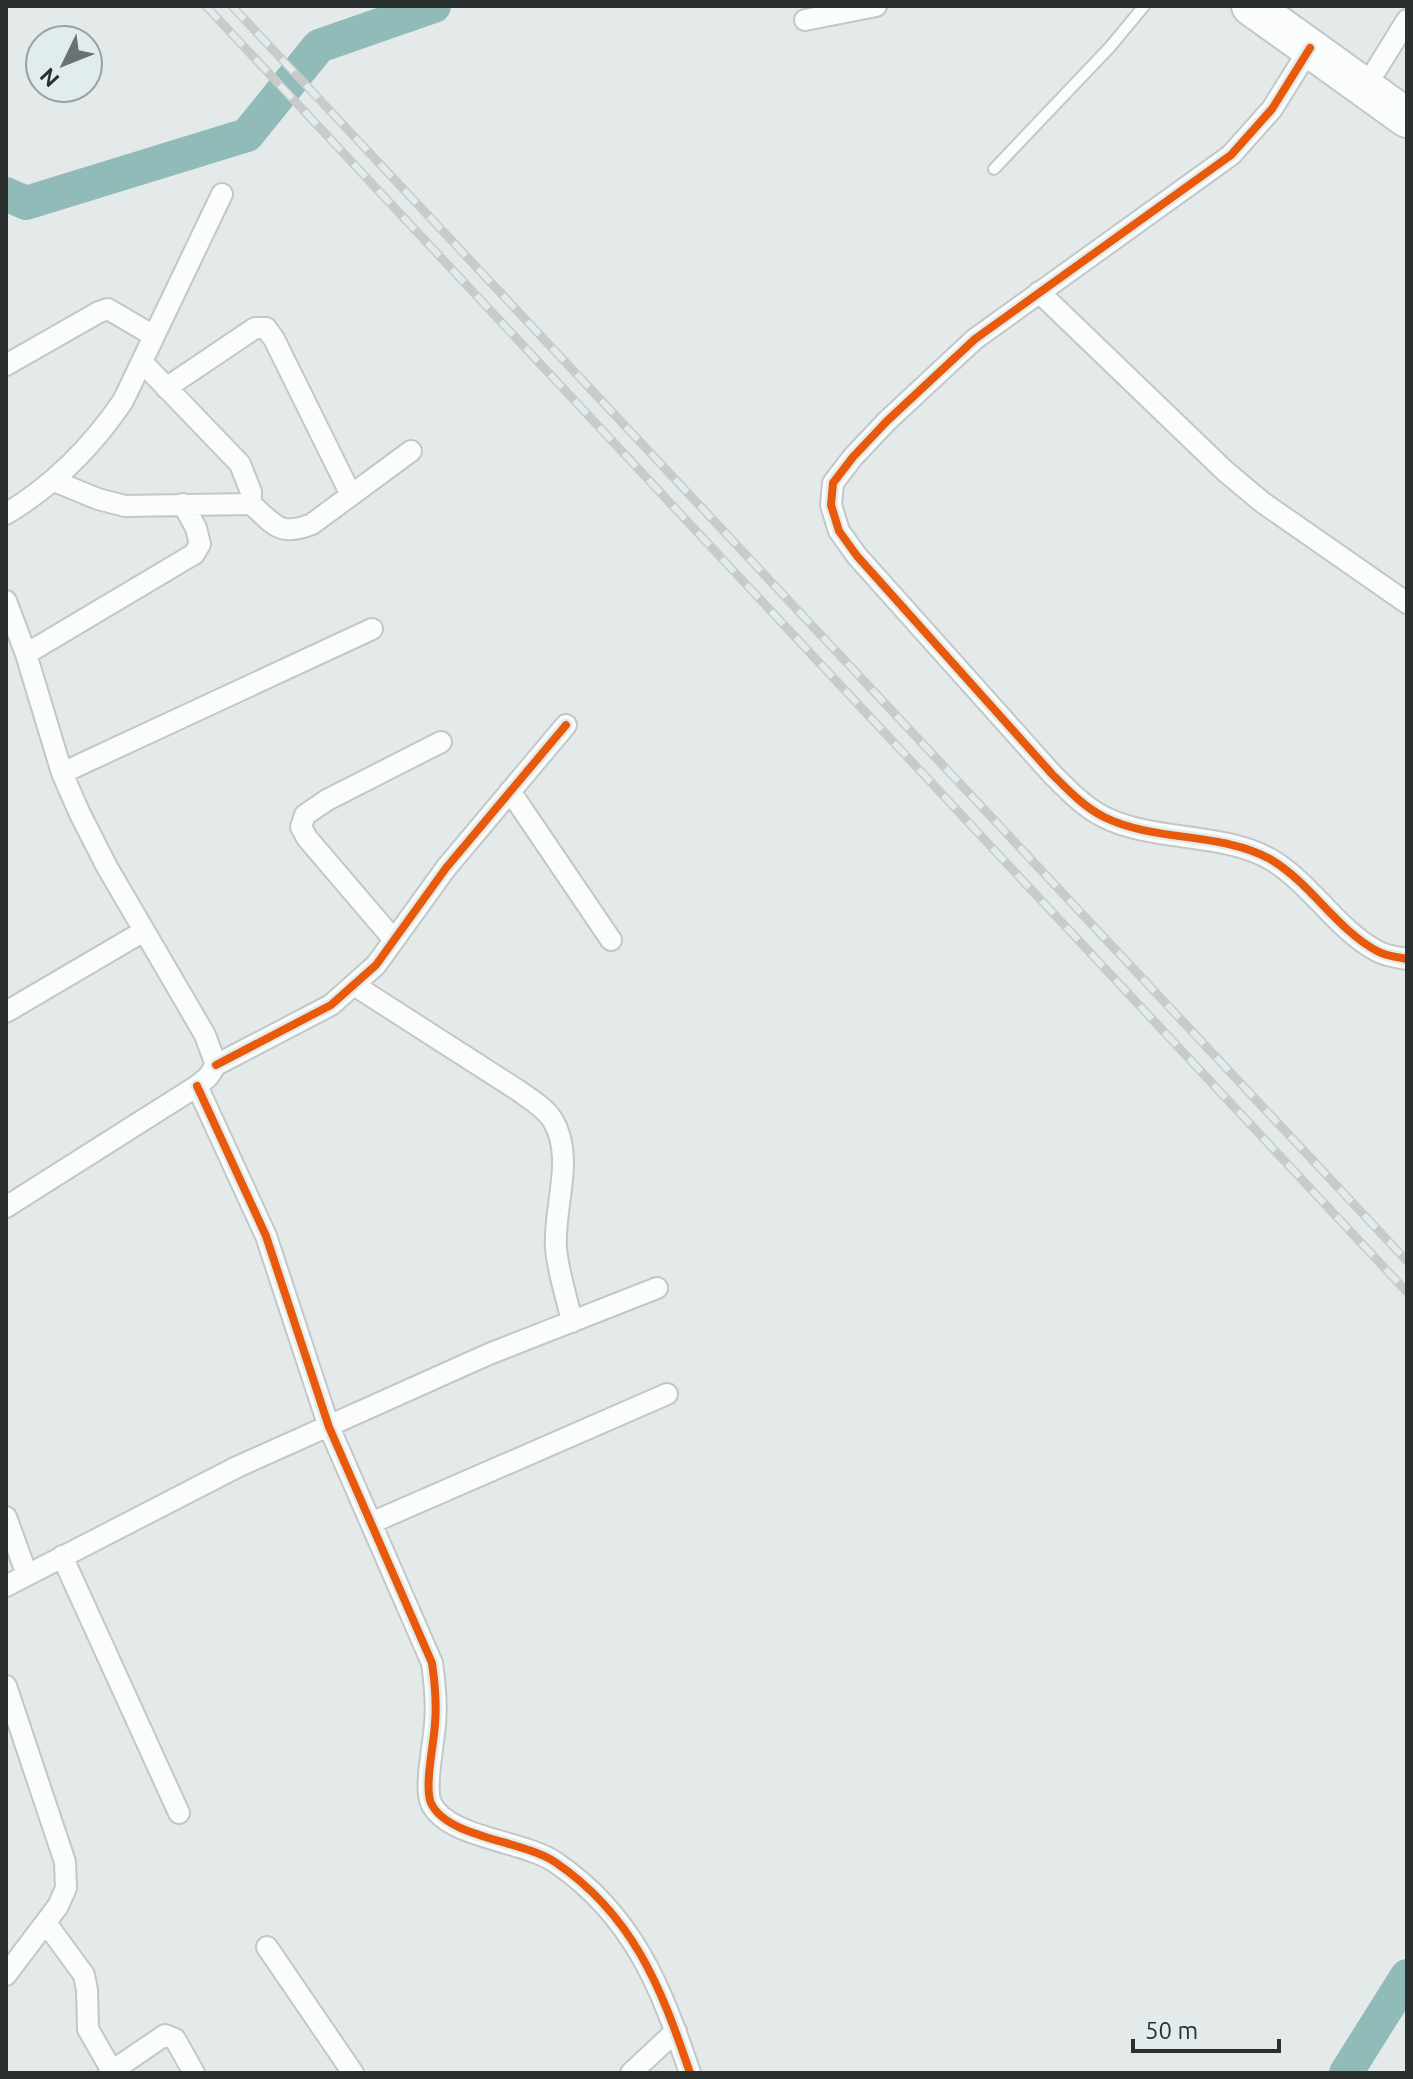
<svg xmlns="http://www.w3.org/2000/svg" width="1413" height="2079" font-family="Ubuntu,sans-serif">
<rect width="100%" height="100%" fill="#e4eaea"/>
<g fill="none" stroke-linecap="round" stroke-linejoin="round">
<path stroke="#91bbb9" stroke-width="34" d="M6,194L26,203L247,135L319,46L434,6
M1346,2073L1407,1976"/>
<g stroke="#c2c7c7" stroke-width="14">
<path id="lane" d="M994,169L1110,47L1144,6"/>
</g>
<g stroke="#c2c7c7" stroke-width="24">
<path id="street" d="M805,20L876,6
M1310,48L1272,109L1231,155L975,339L887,421L853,457L833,483L831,505L839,531L857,556L1052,774C1068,790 1084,807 1104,817C1154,842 1222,832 1270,859C1311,883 1336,929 1377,951C1386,956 1397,957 1407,959
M1376,70L1407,20
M1039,292L1225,471L1262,502L1407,603
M142,362L240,464L251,492V504
M6,365L99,312L108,309L154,336
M166,388L255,328H266L274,339L351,495
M54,481L98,499L125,506L251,504C275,525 279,537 312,524L411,451
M6,514C54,485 91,448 123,401L222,194
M6,601L26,654L62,773L80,814L107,867L205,1035L216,1065L208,1077L197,1086L6,1207
M26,654L194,554L200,544L196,528L183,504
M62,773L372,629
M510,791L611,940
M394,940L307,838L301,827L305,815L327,800L441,742
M354,985L519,1091C530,1099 544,1107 552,1119C576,1157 553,1207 556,1248C558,1273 567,1298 572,1322
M6,1012L144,931
M216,1065L331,1005L376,965L446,868L566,725
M197,1086L266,1236L329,1427L432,1663C435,1684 437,1703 435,1724C434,1743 424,1787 431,1803C447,1838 522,1840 555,1862C633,1915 661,1987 690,2073
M6,1517L27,1575
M371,1523L667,1394
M62,1556L179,1813
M6,1586L237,1467L489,1354L657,1288
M6,1686L65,1862L66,1888L58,1906L6,1975
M46,1923L84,1975L87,1990L88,2029L112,2071
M267,1947L353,2073
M109,2073L165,2035L175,2039L194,2073
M631,2073L676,2031"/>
</g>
<g stroke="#c2c7c7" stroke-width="42">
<path id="highway" d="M1251,6L1407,118"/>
</g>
<use href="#lane" stroke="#fbfcfc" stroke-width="10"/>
<use href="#street" stroke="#fbfcfc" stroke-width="20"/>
<use href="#highway" stroke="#fbfcfc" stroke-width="38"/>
<g stroke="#c9cbcb" stroke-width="9">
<path id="rail" d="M206,6L1407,1292
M232,6L1407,1261"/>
</g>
<use href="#rail" stroke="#e1edec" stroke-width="6" stroke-dasharray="18" stroke-linecap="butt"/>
<g stroke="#e1edec" stroke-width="13">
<path id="cycleway" d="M1310,48L1272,109L1231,155L975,339L887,421L853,457L833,483L831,505L839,531L857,556L1052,774C1068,790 1084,807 1104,817C1154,842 1222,832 1270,859C1311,883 1336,929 1377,951C1386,956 1397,957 1407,959
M216,1065L331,1005L376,965L446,868L566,725
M197,1086L266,1236L329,1427L432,1663C435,1684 437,1703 435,1724C434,1743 424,1787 431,1803C447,1838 522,1840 555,1862C633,1915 661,1987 690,2073"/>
</g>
<use href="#cycleway" stroke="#e8590c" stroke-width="8"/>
</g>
<rect width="1413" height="2079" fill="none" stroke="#2a2f2f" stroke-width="16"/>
<g transform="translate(64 64) rotate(227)"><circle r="38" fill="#e1edec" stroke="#98a1a0" stroke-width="2"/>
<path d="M0-6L14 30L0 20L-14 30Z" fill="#6b7070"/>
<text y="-12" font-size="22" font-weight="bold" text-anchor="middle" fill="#2a2f2f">N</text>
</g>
<path d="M1133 2039v12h146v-12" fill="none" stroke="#2a2f2f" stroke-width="4"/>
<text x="1145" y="2039" font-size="24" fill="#2a2f2f" stroke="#e1edec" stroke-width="6" paint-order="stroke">50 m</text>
</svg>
